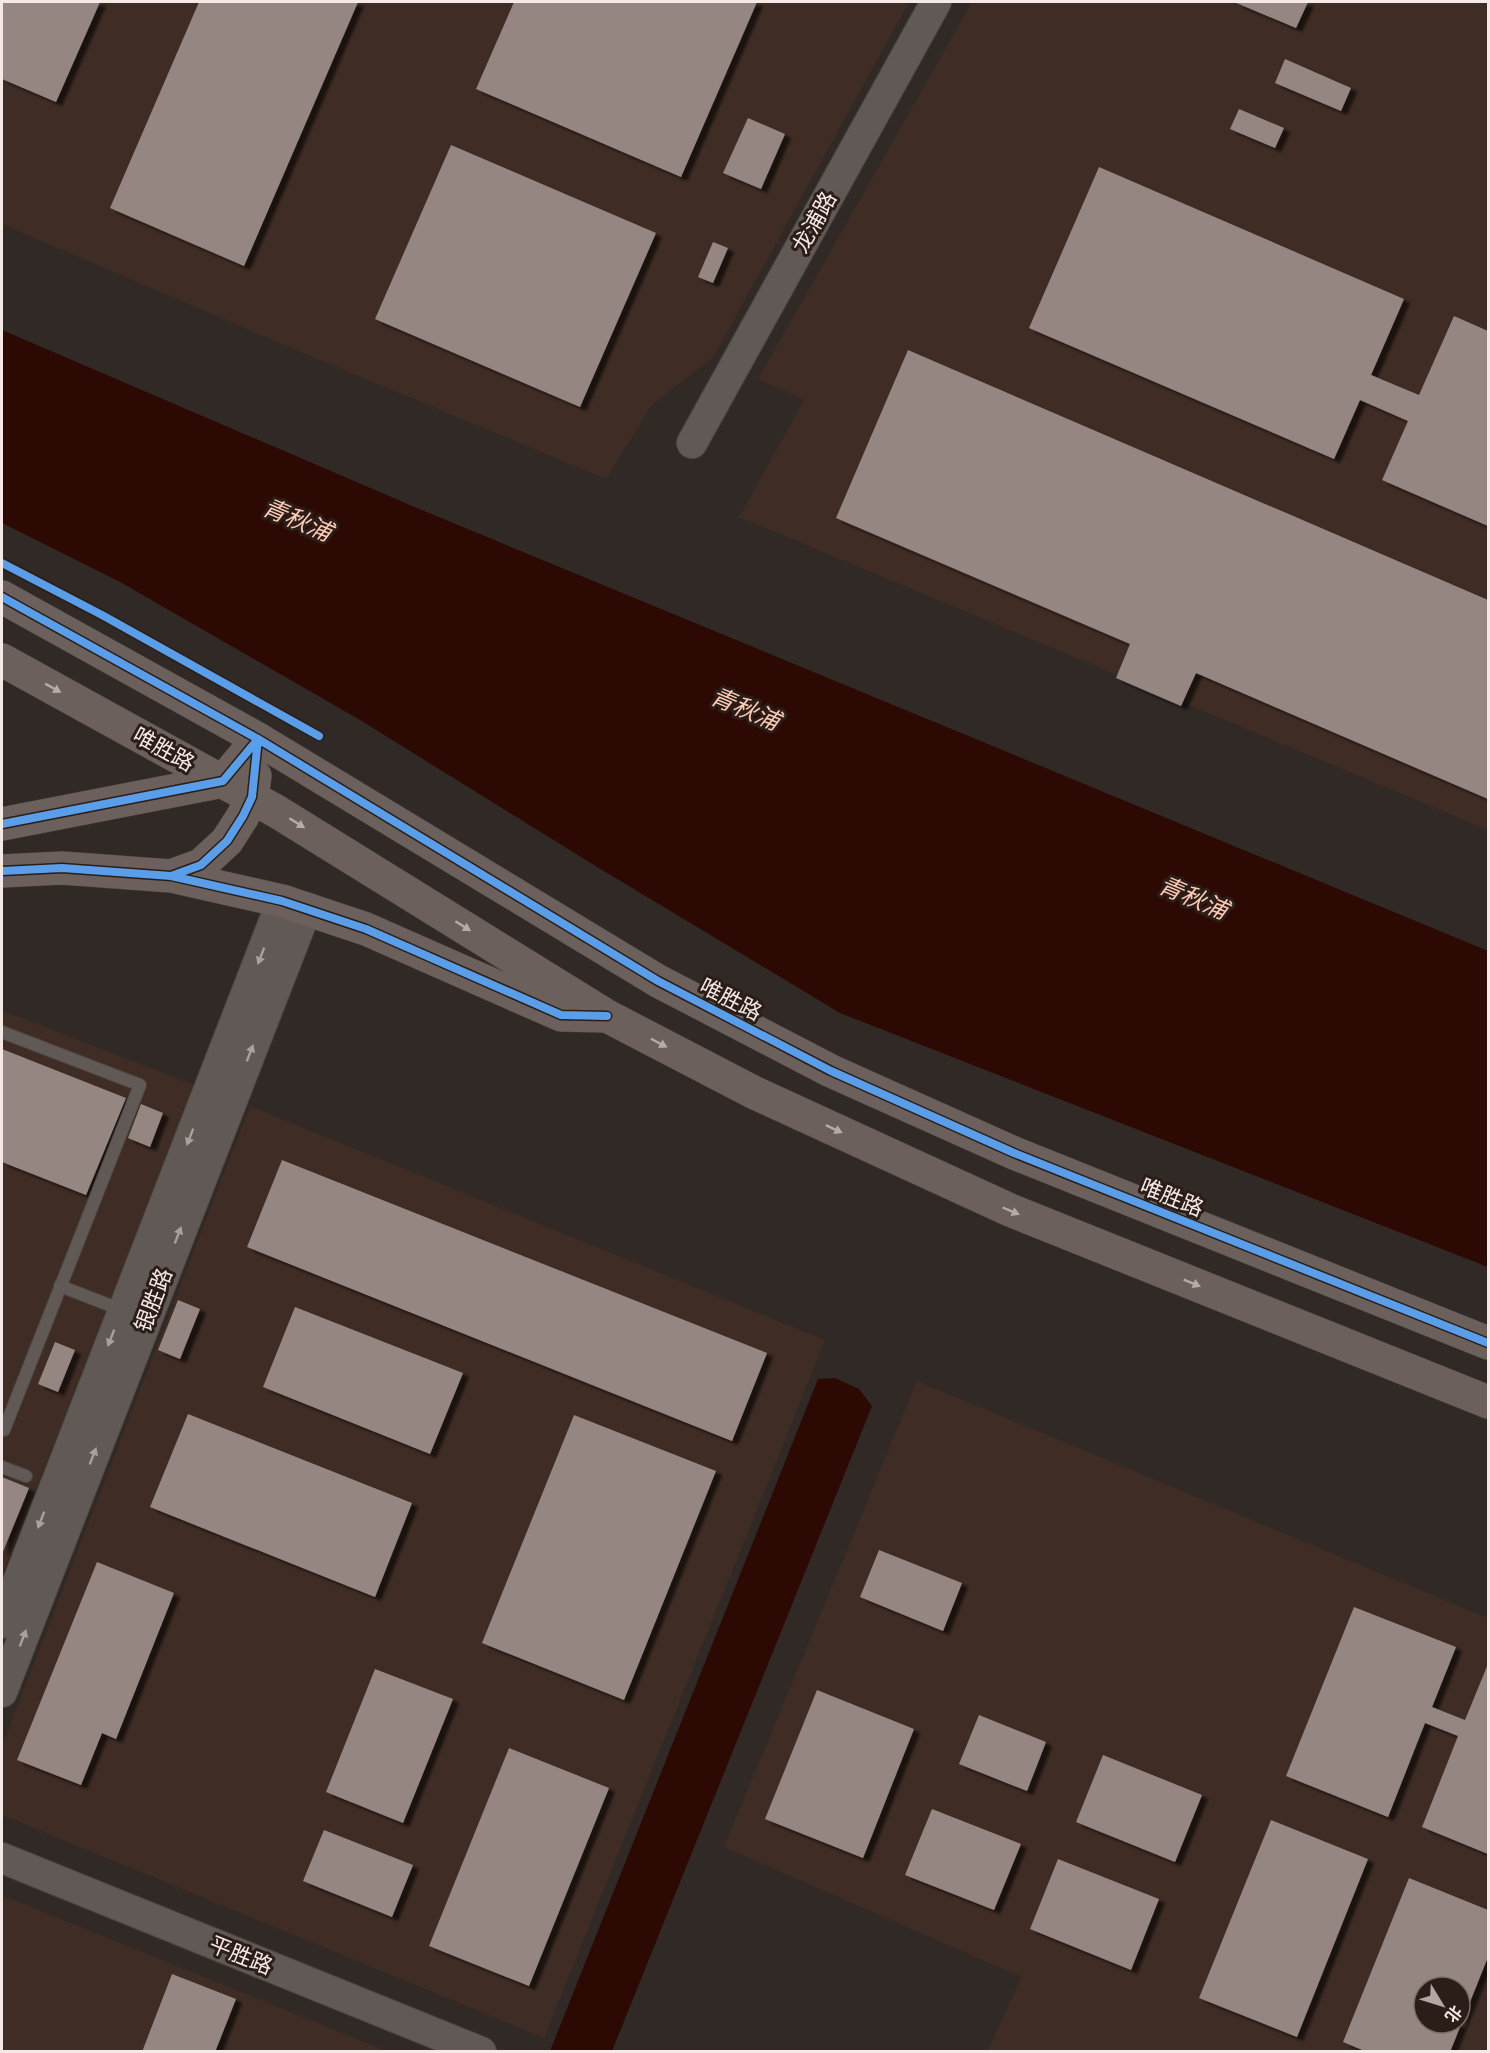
<svg xmlns="http://www.w3.org/2000/svg" width="1490" height="2053" font-family="'Alegreya Sans','Noto Sans SC',sans-serif">
<defs>
<filter id="shadow"><feDropShadow dx="6" dy="4" stdDeviation="1.5" flood-color="#0009"/></filter>
</defs>
<rect width="100%" height="100%" fill="#312926"/>
<path fill="#3f2c24" fill-rule="evenodd" d="M2,2H909L714,356L651,406L606,479L322,361L2,224Z
M972,2H1488V830L739,517L804,400L758,379Z
M2,1010L194,1085L2,1576Z
M250,1106L825,1340L544,2038L2,1815V1746Z
M917,1381L1488,1618V2051H988L1021,1977L724,1847ZM1424,1987H1460V2023H1424Z
M2,1895L387,2051H2Z"/>
<path fill="#2c0903" d="M2,330L417,508L1488,951V1267L840,1013L594,865L360,720L122,583L2,523Z
M835,1378L859,1389L872,1406L612,2051H550L818,1379Z"/>
<path fill="#958681" fill-rule="evenodd" filter="url(#shadow)" d="M2,2H100L56,102L2,79Z
M199,2H358L244,266L110,208Z
M514,2H757L681,177L476,89Z
M1234,2H1308L1296,28Z
M1285,59L1351,88L1341,111L1275,83Z
M1239,109L1284,128L1275,148L1230,129Z
M748,118L785,134L761,189L723,173Z
M451,145L656,233L580,407L375,319Z
M1099,167L1404,299L1371,375L1419,395L1454,316L1488,331V526L1382,480L1408,421L1360,400L1334,459L1029,328Z
M713,242L728,248L713,283L698,277Z
M908,350L1488,600V799L1196,673L1181,706L1116,678L1130,644L836,518Z
M2,1049L126,1098L86,1195L2,1162Z
M141,1104L163,1113L150,1147L128,1138Z
M282,1160L767,1353L732,1441L247,1247Z
M178,1300L200,1309L180,1359L158,1350Z
M295,1307L463,1373L430,1454L263,1387Z
M55,1342L75,1350L58,1392L38,1384Z
M188,1414L412,1503L375,1597L150,1507Z
M574,1415L716,1471L624,1700L482,1643Z
M2,1477L29,1488L2,1554Z
M879,1550L962,1583L943,1631L860,1597Z
M97,1562L174,1593L116,1739L102,1733L81,1785L17,1760Z
M1354,1607L1456,1647L1432,1707L1465,1720L1488,1664V1854L1422,1827L1458,1736L1425,1723L1388,1817L1286,1776Z
M375,1669L453,1699L403,1823L326,1792Z
M817,1690L914,1729L863,1858L765,1819Z
M979,1715L1046,1742L1027,1791L959,1764Z
M509,1748L609,1788L529,1986L429,1946Z
M1103,1755L1202,1795L1175,1862L1076,1822Z
M932,1809L1021,1844L994,1910L905,1875Z
M1271,1820L1368,1859L1297,2037L1199,1998Z
M324,1830L413,1865L392,1917L303,1881Z
M1058,1859L1159,1899L1131,1970L1030,1929Z
M1409,1878L1488,1910V1957L1450,2052H1367L1343,2042ZM1424,1987H1460V2023H1424Z
M172,1974L236,1999L215,2052H142Z"/>
<g fill="none" stroke-linecap="round" stroke-linejoin="round">
<g stroke="#4b4542" stroke-width="14">
<path id="service" d="M2,1032L140,1085L4,1430
M60,1286L122,1310
M2,1467L26,1476"/>
</g>
<g stroke="#4b4542" stroke-width="32">
<path id="tertiary" d="M692,443L936,2
M2,1623L282,901
M2,1692L307,908
M2,1858L481,2052"/>
</g>
<g stroke="#4b4542" stroke-width="34">
<path id="primary" d="M2,597L258,739L658,981L831,1071L1014,1153L1488,1343
M2,660L276,811L607,1016L755,1093L1010,1210L1488,1402
M2,824L223,781L258,739
M2,871L62,868L171,876L282,901L366,929L561,1015L607,1016
M171,876L201,865L227,841L243,816L252,797L255,776"/>
</g>
<use href="#service" stroke="#615955" stroke-width="12"/>
<use href="#tertiary" stroke="#615955" stroke-width="30"/>
<use href="#primary" stroke="#6c605c" stroke-width="33"/>
<g stroke="#2b1d17" stroke-width="11">
<path id="cycleway" d="M2,563L102,615L319,736
M2,597L258,739L658,981L831,1071L1014,1153L1488,1343
M2,824L223,781L258,739
M2,871L62,868L171,876L282,901L366,929L561,1015L607,1016
M171,876L201,865L227,841L243,816L252,797L258,739"/>
</g>
<use href="#cycleway" stroke="#5a9eea" stroke-width="8"/>
</g>
<defs><path id="oneway-solid" d="M-6-.8H1V-3.2L6.5 0L1 3.2V.8H-6Z" transform="scale(1.5)"/></defs>
<g fill="#b7aba8">
<use href="#oneway-solid" transform="translate(53 688) rotate(29)"/>
<use href="#oneway-solid" transform="translate(297 823) rotate(32)"/>
<use href="#oneway-solid" transform="translate(463 926) rotate(32)"/>
<use href="#oneway-solid" transform="translate(659 1043) rotate(28)"/>
<use href="#oneway-solid" transform="translate(834 1129) rotate(25)"/>
<use href="#oneway-solid" transform="translate(1011 1211) rotate(23)"/>
<use href="#oneway-solid" transform="translate(1192 1283) rotate(22)"/>
</g>
<g fill="#aaa19e">
<use href="#oneway-solid" transform="translate(261 956) rotate(111)"/>
<use href="#oneway-solid" transform="translate(250 1053) rotate(-69)"/>
<use href="#oneway-solid" transform="translate(190 1137) rotate(111)"/>
<use href="#oneway-solid" transform="translate(178 1235) rotate(-69)"/>
<use href="#oneway-solid" transform="translate(111 1338) rotate(111)"/>
<use href="#oneway-solid" transform="translate(93 1456) rotate(-69)"/>
<use href="#oneway-solid" transform="translate(41 1520) rotate(111)"/>
<use href="#oneway-solid" transform="translate(23 1638) rotate(-69)"/>
</g>
<g text-anchor="middle" stroke-width="6" stroke-linejoin="round" paint-order="stroke">
<g font-size="22" fill="#f4e9e6" stroke="#2b1d17">
<text transform="translate(814 222) rotate(-61)" y="8">龙浦路</text>
<text transform="translate(164 749) rotate(29)" y="8">唯胜路</text>
<text transform="translate(731 999) rotate(27)" y="8">唯胜路</text>
<text transform="translate(1172 1197) rotate(22)" y="8">唯胜路</text>
<text transform="translate(153 1300) rotate(-69)" y="8">银胜路</text>
<text transform="translate(241 1955) rotate(22)" y="8">平胜路</text>
</g>
<g font-size="24" font-style="italic" fill="#fec9b5" stroke="#2b1d17">
<text transform="translate(297 520) rotate(23)" y="8">青秋浦</text>
<text transform="translate(745 709) rotate(23)" y="8">青秋浦</text>
<text transform="translate(1193 898) rotate(23)" y="8">青秋浦</text>
</g>
</g>
<rect width="1490" height="2053" fill="none" stroke="#f4e9e6" stroke-width="6"/>
<g transform="translate(1442 2005) rotate(128)"><circle r="28" fill="#2b1d17" stroke="#7b6f6a" stroke-width="1.5"/>
<path d="M0-4.5L10 22L0 15L-10 22Z" fill="#b0a6a3"/>
<text y="-9" font-size="16" font-weight="bold" text-anchor="middle" fill="#f4e9e6">北</text>
</g>
</svg>
